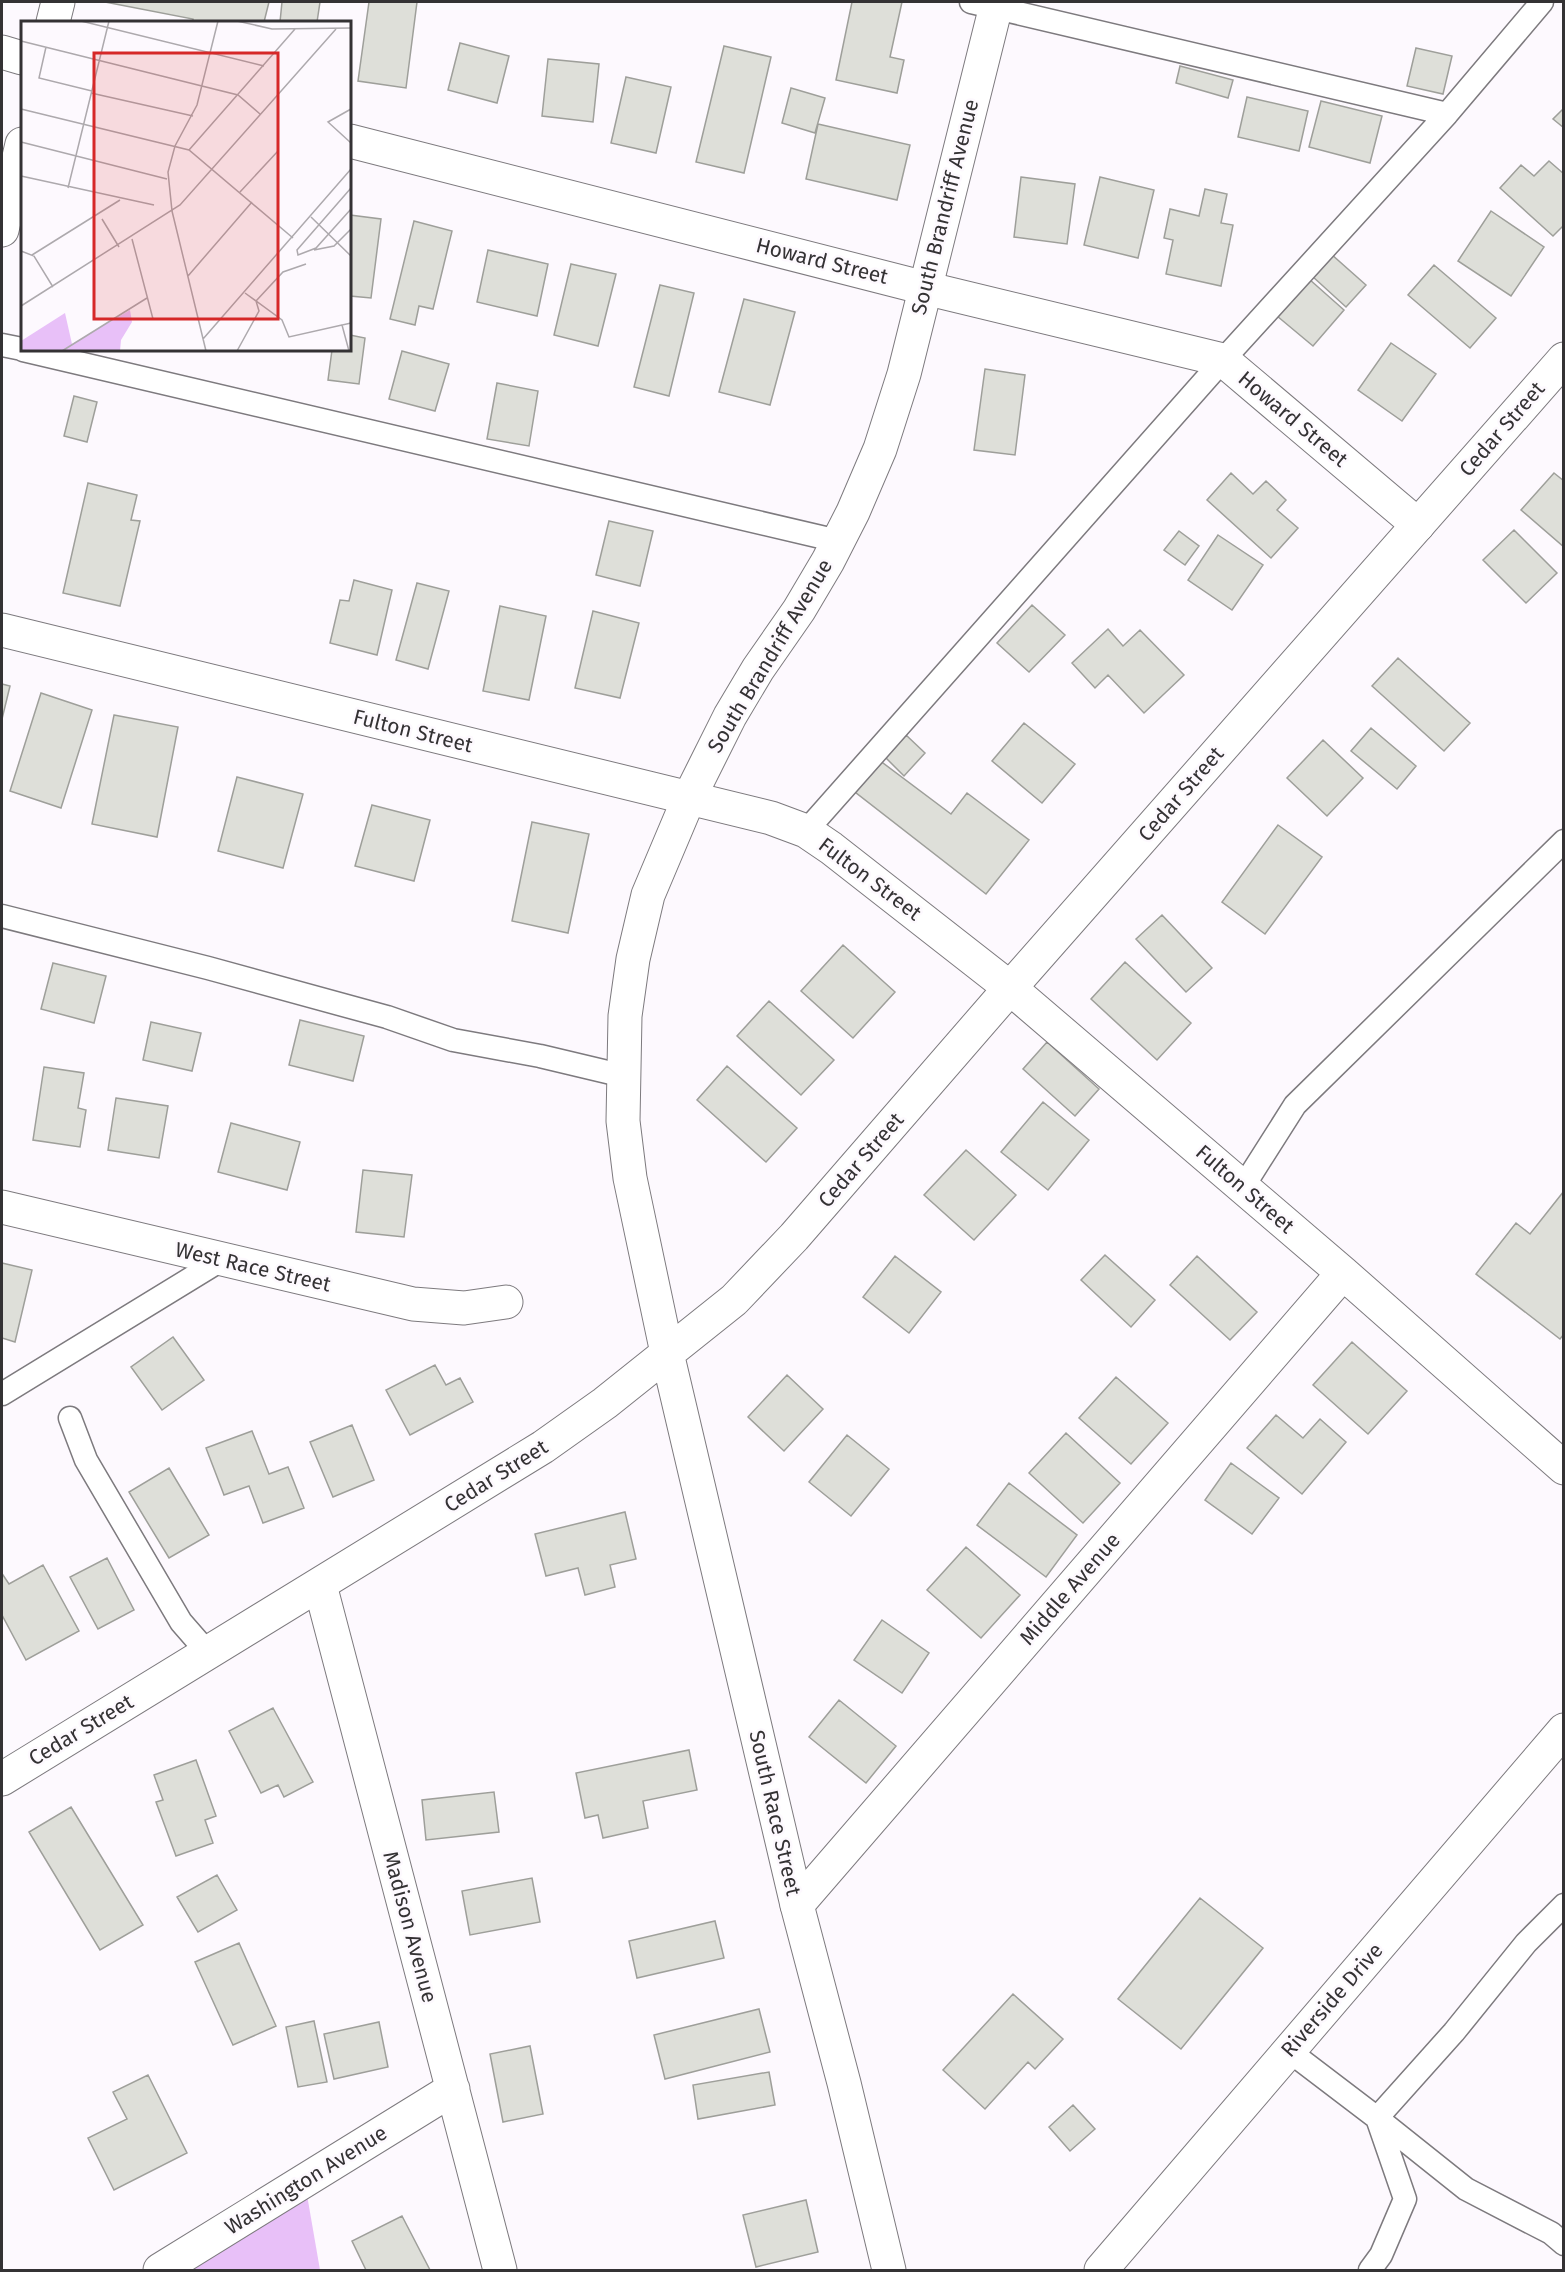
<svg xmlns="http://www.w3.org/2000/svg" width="1565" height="2272" font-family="'Fira Sans',sans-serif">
<rect width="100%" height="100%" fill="#fdf9fe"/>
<path fill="#e8c0f8" d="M307,2195L320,2270H179Z"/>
<path fill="#dedfd9" stroke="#9e9f9a" stroke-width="1.5" d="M105,2H269L264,22H193V19Z
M282,2H320L317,22H280Z
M369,2H417L406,88L358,81Z
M852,2H902L890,57L904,60L897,93L836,80Z
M460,43L509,56L497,103L448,90Z
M724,46L771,57L744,173L696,162Z
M1416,48L1452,56L1443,94L1407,86Z
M548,59L599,64L593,122L542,116Z
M1180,66L1233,80L1228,98L1176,83Z
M626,77L671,87L656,153L611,143Z
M791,88L825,98L815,133L782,123Z
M1247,97L1308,111L1299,151L1238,137Z
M1321,101L1382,116L1370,163L1309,147Z
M1564,108V128L1553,119Z
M818,124L910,145L897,200L806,179Z
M1549,161L1564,174V225L1553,236L1500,188L1521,165L1534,176Z
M1021,177L1075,184L1067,244L1014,237Z
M1100,177L1154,190L1138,258L1084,245Z
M1205,189L1227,194L1221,223L1233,225L1221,286L1166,274L1173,240L1164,238L1170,209L1199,216Z
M1491,211L1544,247L1511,296L1458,261Z
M350,215L381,219L371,298L350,296Z
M414,221L452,231L433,309L419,306L415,325L390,319Z
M488,250L548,264L537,316L477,302Z
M1331,254L1366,285L1346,307L1312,276Z
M571,264L616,274L598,346L554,335Z
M1434,265L1496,318L1470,348L1408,295Z
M1309,279L1344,310L1313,346L1277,316Z
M660,285L694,293L669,396L634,387Z
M744,299L795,312L770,405L719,392Z
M350,335L365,338L359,384L328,380L332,350H350Z
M1391,343L1436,374L1402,421L1358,390Z
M402,351L449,364L435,411L389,399Z
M985,369L1025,375L1015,455L974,450Z
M497,383L538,391L529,446L487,439Z
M74,396L97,402L87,442L64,436Z
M1231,473L1253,494L1266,481L1286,500L1277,510L1298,528L1271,558L1207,500Z
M1554,473L1564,481V547L1521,510Z
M88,483L137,495L131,520L140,521L120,606L63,593Z
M609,521L653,531L640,586L596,575Z
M1514,530L1557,573L1526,603L1483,560Z
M1179,531L1199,546L1185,565L1164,550Z
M1218,535L1263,565L1232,610L1188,580Z
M354,580L392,590L377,655L330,643L340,600L349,601Z
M417,583L449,591L428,669L396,660Z
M1032,605L1065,635L1029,672L997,643Z
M500,606L546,616L529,700L483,691Z
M593,611L639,623L620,698L575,688Z
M1108,629L1123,646L1140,630L1184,675L1144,713L1108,675L1095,688L1072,663Z
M1398,658L1470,723L1444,751L1372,686Z
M2,684L10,686L2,719Z
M41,693L92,710L61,808L10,791Z
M114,715L178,727L157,837L92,824Z
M1024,723L1075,764L1042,803L992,761Z
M1371,728L1416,766L1397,789L1351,751Z
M906,735L925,753L904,776L885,757Z
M1323,740L1363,778L1327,816L1287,778Z
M879,760L951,814L967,793L1029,840L986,894L855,792Z
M237,777L303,794L283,868L218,851Z
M372,805L430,820L414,881L355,866Z
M532,822L589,834L568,933L512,921Z
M1278,825L1322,857L1265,934L1222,902Z
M1162,915L1212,968L1186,992L1136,939Z
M843,945L895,992L853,1038L801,991Z
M1125,962L1191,1023L1157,1060L1091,999Z
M53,963L106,976L94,1023L41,1009Z
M769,1001L834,1060L801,1095L737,1036Z
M300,1020L364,1036L353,1081L289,1065Z
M151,1022L201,1033L192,1071L143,1060Z
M1047,1042L1099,1089L1075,1116L1023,1069Z
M727,1066L797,1128L766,1162L697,1100Z
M44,1067L84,1073L78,1108L86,1110L80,1147L33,1140Z
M116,1098L168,1106L159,1158L108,1150Z
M1043,1102L1089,1140L1048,1190L1001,1152Z
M231,1123L300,1142L287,1190L218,1172Z
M966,1150L1016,1195L974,1240L924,1195Z
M363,1170L412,1175L404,1237L356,1232Z
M1564,1191V1334L1560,1339L1476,1274L1516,1223L1530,1234Z
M1105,1255L1155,1300L1131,1327L1081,1280Z
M895,1256L941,1292L909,1333L863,1297Z
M1197,1256L1257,1312L1230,1340L1170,1285Z
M2,1263L32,1270L15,1342L2,1338Z
M173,1337L204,1380L162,1410L131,1367Z
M1352,1342L1407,1391L1368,1434L1313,1385Z
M435,1365L446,1385L460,1378L473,1402L410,1435L386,1390Z
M787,1375L823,1409L784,1451L748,1417Z
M1116,1377L1168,1423L1131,1464L1079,1418Z
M1276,1415L1303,1438L1320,1419L1346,1442L1302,1494L1247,1448Z
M352,1425L374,1480L333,1497L310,1442Z
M252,1431L269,1474L288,1467L304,1508L263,1523L249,1486L224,1495L206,1448Z
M1066,1433L1120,1483L1083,1523L1029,1473Z
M847,1435L889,1469L851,1516L809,1482Z
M1231,1463L1279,1498L1252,1534L1205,1500Z
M169,1468L209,1535L169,1558L129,1492Z
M1009,1483L1077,1535L1046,1577L977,1525Z
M625,1512L636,1559L610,1565L615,1587L585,1595L578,1568L546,1576L535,1534Z
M966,1547L1020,1595L981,1638L927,1590Z
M107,1558L134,1610L98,1629L70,1577Z
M43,1565L79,1631L26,1660L2,1615V1576L3,1575L9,1584Z
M882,1620L929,1653L902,1693L854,1660Z
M839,1700L896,1746L866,1783L809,1737Z
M273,1708L313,1782L284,1797L278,1785L261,1793L229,1731Z
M689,1750L697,1790L643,1801L648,1828L603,1838L598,1815L585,1818L576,1773Z
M196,1760L216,1816L205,1820L213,1843L176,1856L156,1802L163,1800L154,1775Z
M494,1792L499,1832L426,1840L422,1800Z
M71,1807L143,1925L100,1950L29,1832Z
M217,1875L237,1910L198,1932L177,1897Z
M532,1878L540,1922L470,1935L462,1891Z
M1200,1898L1263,1948L1181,2049L1118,1999Z
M715,1921L724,1958L637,1978L629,1941Z
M239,1943L276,2026L233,2045L195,1962Z
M1013,1994L1063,2039L1035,2069L1028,2062L985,2109L943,2070Z
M759,2009L770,2052L665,2079L654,2035Z
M314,2021L327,2082L298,2087L286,2027Z
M379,2022L388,2067L334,2079L324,2034Z
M530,2046L543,2114L503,2122L490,2054Z
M769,2072L775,2105L698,2119L693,2085Z
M148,2075L187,2153L114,2190L88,2138L127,2119L113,2092Z
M1073,2105L1095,2129L1070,2151L1049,2127Z
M806,2200L818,2252L756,2267L743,2215Z
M402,2216L430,2270H366L352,2241Z"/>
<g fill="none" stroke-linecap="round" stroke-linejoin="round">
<g stroke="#7d7a7e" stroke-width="25">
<path id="service" d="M971,2L1447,114
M2,345L22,349
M23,350L838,541
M806,831L1223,360L1447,114L1542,2
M2,916L208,968L387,1017L453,1040L540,1056L624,1076
M1243,1187L1295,1105L1564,841
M2,1394L221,1260
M70,1418L86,1460L181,1622L208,1653
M1289,2051L1377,2118L1454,2032L1526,1943L1564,1905
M1370,2270L1381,2255L1405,2199L1377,2118L1466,2189L1551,2233L1564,2244"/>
</g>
<g stroke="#7d7a7e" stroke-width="35">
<path id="minor" d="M53,22L58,2
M2,52L22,58
M350,141L925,288L1223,360L1418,525
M2,230L22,144
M2,630L771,818L806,831L831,848L1010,988L1343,1273L1564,1468
M2,1207L413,1304L464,1308L506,1302
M320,1585L500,2270
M797,1905L1343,1273
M160,2270L453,2089
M1101,2270L1564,1730"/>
</g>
<g stroke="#7d7a7e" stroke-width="35">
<path id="secondary" d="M2,1779L543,1447L605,1403L734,1300L794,1237L1010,988L1564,359
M889,2270L844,2083L797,1905L667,1353L630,1178L623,1121L625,1016L633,959L648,895L689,798L730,716L758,669L799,610L828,561L853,512L880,449L904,374L997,2"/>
</g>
<use href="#service" stroke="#fff" stroke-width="22"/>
<use href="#minor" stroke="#fff" stroke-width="33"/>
<use href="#secondary" stroke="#fff" stroke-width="33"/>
</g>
<g text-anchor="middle" stroke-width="5" stroke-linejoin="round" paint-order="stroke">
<g font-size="21" fill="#343234" stroke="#fdf9fe">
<text transform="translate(945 207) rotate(-76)" y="7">South Brandriff Avenue</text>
<text transform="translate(822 261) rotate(14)" y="7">Howard Street</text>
<text transform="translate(1293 419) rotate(40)" y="7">Howard Street</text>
<text transform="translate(1502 429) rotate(-49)" y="7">Cedar Street</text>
<text transform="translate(770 656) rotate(-59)" y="7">South Brandriff Avenue</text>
<text transform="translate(413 731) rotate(14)" y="7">Fulton Street</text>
<text transform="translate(1181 794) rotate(-49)" y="7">Cedar Street</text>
<text transform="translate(870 879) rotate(37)" y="7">Fulton Street</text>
<text transform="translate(861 1160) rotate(-49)" y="7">Cedar Street</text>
<text transform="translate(1245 1189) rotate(41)" y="7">Fulton Street</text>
<text transform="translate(253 1267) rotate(13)" y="7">West Race Street</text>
<text transform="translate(496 1476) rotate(-32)" y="7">Cedar Street</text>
<text transform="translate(1070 1589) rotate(-49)" y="7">Middle Avenue</text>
<text transform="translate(81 1730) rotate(-31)" y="7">Cedar Street</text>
<text transform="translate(775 1813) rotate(77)" y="7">South Race Street</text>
<text transform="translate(410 1927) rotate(75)" y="7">Madison Avenue</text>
<text transform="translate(1332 2000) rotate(-49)" y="7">Riverside Drive</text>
<text transform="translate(306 2180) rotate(-32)" y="7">Washington Avenue</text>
</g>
</g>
<g transform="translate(21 21)">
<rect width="330" height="330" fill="#fdf9fe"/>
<path d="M109,289L111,301L100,319L99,330H0V320L44,292L51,323Z" fill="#e8c0f8"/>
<path fill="none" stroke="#ada9ad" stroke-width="1.5" d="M60,0L243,45M216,0L251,8L330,7M0,20L217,74L239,93M25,26L18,57L71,70M70,72L172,95M0,88L168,129L272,217M330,88L307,101L330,122M0,121L146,158M168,129L274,8M0,155L133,184M47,167L88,0M330,167L276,229L277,234L295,227L330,188M219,171L257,130M290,196L330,235M81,198L98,226M111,218L132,298M293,229L313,225L330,208M0,230L13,235L32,266M11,234L99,179M167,255L231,181M224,272L235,280L262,251L285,243M0,285L159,184L315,8M182,318L330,148M41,330L126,277M185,330L151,190L147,151L154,125L176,84L197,0M216,330L238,290L235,280L261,299L268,316L321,304M328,330L321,304L330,302"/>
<path fill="#d62828" fill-opacity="0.15" stroke="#d62828" stroke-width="3" d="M73,32H257V298H73Z"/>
<rect width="330" height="330" fill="none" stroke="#343234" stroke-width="3"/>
</g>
<rect width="1565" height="2272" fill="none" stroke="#343234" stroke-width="6"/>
</svg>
